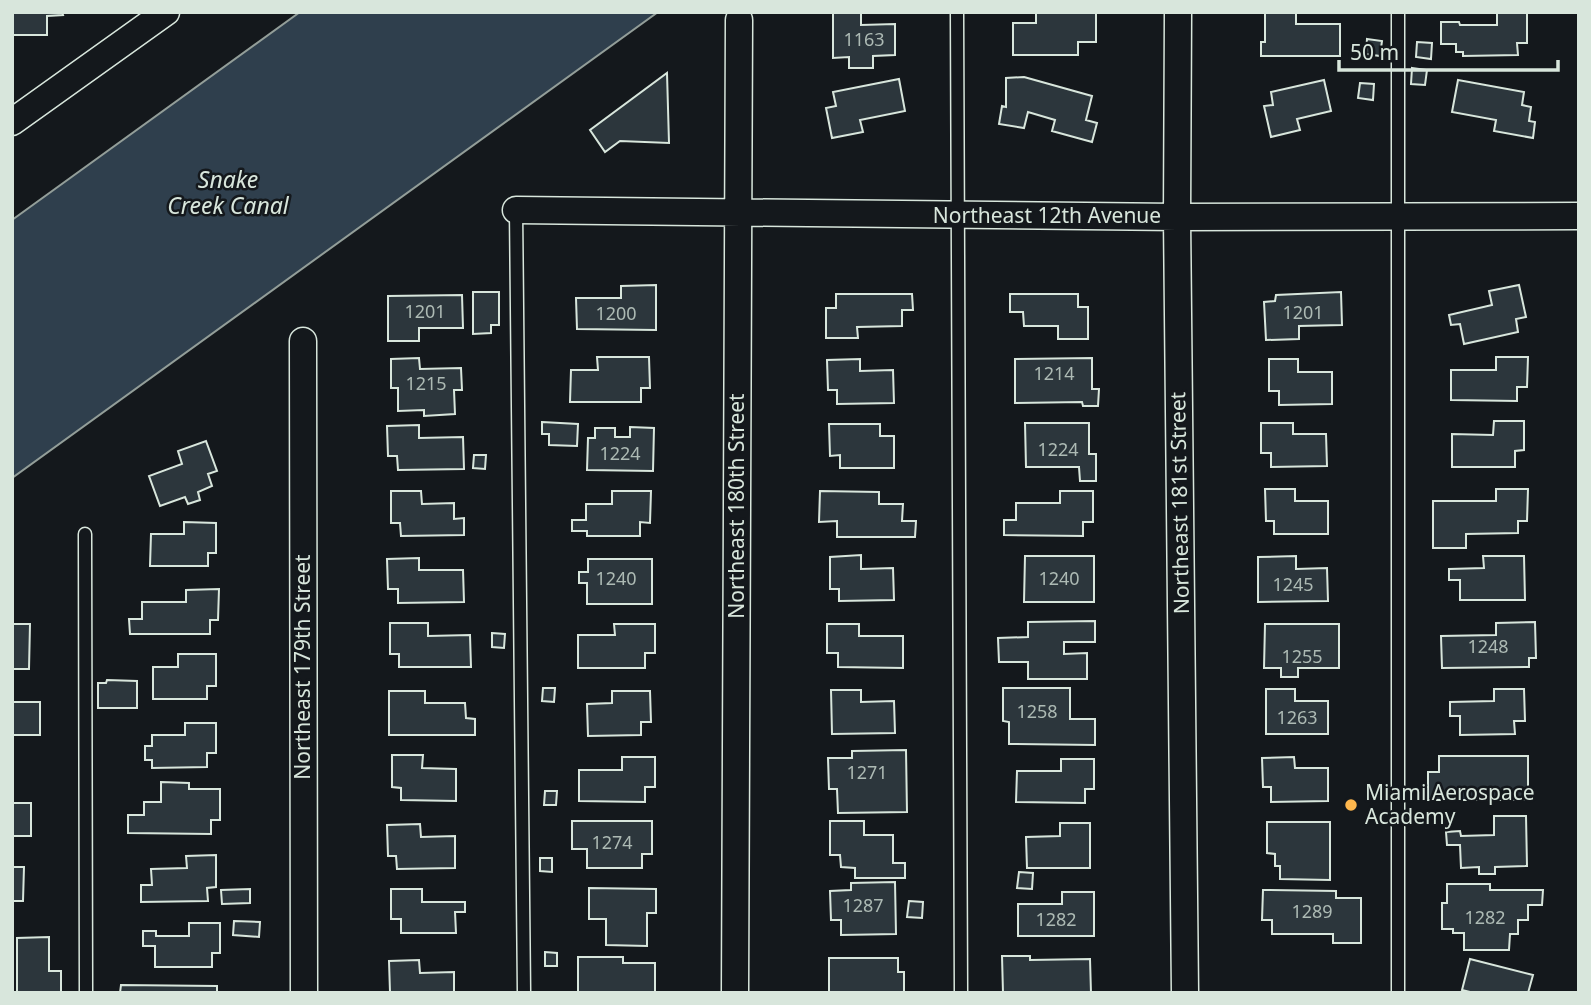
<svg xmlns="http://www.w3.org/2000/svg" width="1591" height="1005" font-family="'Noto Sans',sans-serif">
<rect width="100%" height="100%" fill="#14181c"/>
<path fill="#2f3f4d" stroke="#939e99" stroke-width="2" d="M300,12H658L12,478V220Z"/>
<path fill="#2c363c" stroke="#d8e6dc" stroke-width="2" d="M12,12H62L63,15L47,16V35H12Z
M833,12H861V25L895,24V55L873,56V68H849V57L833,58Z
M1036,12H1096V42H1078V55H1013V23H1036Z
M1265,12H1296V24H1340V56H1261V42H1265Z
M1497,12H1527V43H1517L1518,55L1463,56V52H1456V44H1441V22H1459L1460,25H1497Z
M1367,39L1382,41L1380,56L1366,54Z
M1417,42L1432,43L1431,59L1416,57Z
M1412,68L1427,70L1425,85L1411,84Z
M667,73L669,143L620,141L605,152L590,130Z
M1024,77L1092,96L1086,120L1097,123L1092,142L1052,131L1055,120L1028,112L1024,128L999,124L1002,106L1006,107V78Z
M899,79L905,111L860,120L863,132L832,138L826,108L836,106L833,92Z
M1324,80L1331,111L1297,119L1300,130L1271,137L1264,106L1273,105L1271,92Z
M1458,80L1524,92L1522,105L1531,107L1529,121L1535,122L1533,138L1494,131L1496,120L1452,112Z
M1360,83L1374,84L1373,100L1358,98Z
M656,285V330L577,329L576,298H621V286Z
M1519,285L1526,317L1516,319L1518,332L1464,344L1460,324L1451,325L1449,315L1492,305L1489,291Z
M473,292H499V325H491V333L473,334Z
M1341,292L1342,325L1299,326V339L1266,340L1264,302L1275,301L1276,295Z
M836,294H912L913,310H902V326L857,327L858,338H826V308H836Z
M1010,294H1078V307H1088V339H1058V326H1024L1023,312H1010Z
M462,295L463,328H419V341H388V296Z
M597,357H649L650,388H641V402H570L571,370H598Z
M1496,357H1528L1527,387H1517V401L1451,400V370H1496Z
M419,358L420,369L461,368L462,390H454L455,414L424,416V410L398,411V388H391V359Z
M1092,358V389H1099L1098,406H1083L1082,402L1015,403V359Z
M860,359V371L893,370L894,403L837,404V390H828L827,360Z
M1269,359H1298V372H1332V404L1279,405V391H1269Z
M1494,421H1524V450L1515,451V467H1452V434L1493,435Z
M542,422L578,424L577,446L549,445V434H542Z
M1025,423H1089V454H1096V481H1080L1079,467H1026Z
M1261,423H1293V434H1326L1327,466L1271,467V453H1261Z
M829,424H880V436H894V468H840V455L830,456Z
M419,425V438L463,437L464,469L398,470L397,456H388L387,426Z
M630,427L654,428L653,471L587,470L588,438H595V428H615V437H630Z
M206,441L217,471L208,474L212,486L198,492L200,500L188,504L185,497L160,506L149,476L182,464L178,451Z
M474,455H486L485,469L473,468Z
M1265,489H1295V501H1328V534H1274V521H1266Z
M1496,489H1528L1527,521H1518V533L1466,534V548H1433V501H1496Z
M391,491H421L422,504L454,503V519L464,518V535L401,536L400,523H391Z
M612,491H651L650,523L640,522V536H587V531H572V520H586V504H612Z
M820,491L879,492V504H903L902,521H916L915,537H837V521L819,522Z
M1060,491H1093V522H1083V536L1004,535V520H1016V503H1060Z
M184,522L216,523V553H208V566H150L151,534H184Z
M861,555V569L893,568L894,600L839,601V589H830V557Z
M1025,556H1094V602H1024Z
M1296,556V569L1327,568L1328,601L1258,602V557Z
M1483,556H1524L1525,600H1460V580H1449V569L1484,568Z
M419,558V570H463L464,602L398,603V589H388L387,559Z
M588,559H652V604H587V583H579V572H588Z
M219,589L218,620H210V634H130L129,619H142V602H186V590Z
M1095,621V642H1064V654L1087,653V679H1028V662H999L998,638L1028,637V622Z
M1535,622L1536,658H1529V667L1442,668L1441,636L1496,635V623Z
M390,623H428V636L470,635L471,667H399V654H390Z
M12,624H30L29,669H12Z
M614,624H655V653H645V668H578V635H615Z
M827,624H859V636H903V668L838,667V653H827Z
M1265,624H1339V668H1298V677H1281V668H1264Z
M492,633L505,634L504,648L492,647Z
M178,654H216V686H207V699H153V667H178Z
M107,680L137,681V708H98V683H106Z
M543,688H555L554,702L542,701Z
M1003,688H1070V719H1095V745L1009,744V722L1003,721Z
M1266,689H1295V701H1328V734H1266Z
M1494,689H1524L1525,721H1514L1515,734L1460,735V716H1450V702L1494,701Z
M831,690H861V702L894,701L895,733L832,734Z
M389,691H425V703H465L466,718L475,719V735H389Z
M612,691H650L651,722H641V735L588,736L587,704L612,703Z
M12,702H40V735H12Z
M185,723H216V753H207V767L152,768V760H145V746H152V735H185Z
M906,750L907,812L838,813L837,789H829L828,758H852V751Z
M392,755H423L422,768L456,769V801L401,800V788L392,787Z
M1439,756H1528V800H1428V772H1439Z
M622,757H655V787H645V802L579,801V770H622Z
M1294,757L1295,768H1328V801L1271,802V787H1263L1262,758Z
M1061,759H1094V789H1085V803L1016,802L1017,771H1061Z
M161,782L189,783V789H220V820H211V834L128,833V815H144V802H161Z
M545,791H557L556,805H544Z
M12,803H31V836H12Z
M1494,816H1526L1527,866L1495,867V874H1479V867L1461,868L1460,845H1447L1446,832L1460,831L1461,836L1494,835Z
M572,821H652V854H642V868H587V849H572Z
M830,821H864V835H893V863H905V878H855V868L841,867L840,855H830Z
M1267,822H1330V880L1280,879V866H1275V854L1267,853Z
M1060,823H1090V868H1027L1026,837L1060,836Z
M420,824L421,837L455,836V868L397,869L396,856H388L387,825Z
M216,855V887L207,888L208,901L141,902V885H152L151,869L187,868L186,856Z
M540,858H552V872L540,871Z
M12,867H24L23,901H12Z
M1019,872L1033,873L1032,889L1017,888Z
M895,882L896,934L841,935V920H831L830,891L851,890V883Z
M1447,884H1490V890H1543L1542,905H1528V920H1518V934H1510L1509,950H1464V933H1453V929H1442V903H1447Z
M589,888L656,889V913H647V946L606,945V919H589Z
M250,889V903L222,904L221,890Z
M391,889H422V902H465V912H455L456,933H401V919H391Z
M1263,890L1336,891V898H1361V943H1333V934H1272V920H1262Z
M1062,892H1094V936H1018V904H1062Z
M909,901L923,902L922,918L907,917Z
M234,921L260,922L259,937L233,935Z
M189,923H220V953H212V967H155V946H143V931H156V936H189Z
M49,937V971H61V993H17V938Z
M545,952L557,953V966H545Z
M1002,956H1030V960L1090,959L1091,993H1003Z
M578,957H623V963H655V993H578Z
M829,958H898V972H904V993H829Z
M1470,959L1533,975L1528,993H1474L1462,990Z
M419,960L420,973L454,972V993L390,992L389,961Z
M121,985L217,986V993H120Z"/>
<g fill="none" stroke-linecap="round" stroke-linejoin="round">
<g stroke="#d8e6dc" stroke-width="15">
<path id="service" d="M957,12L961,993
M516,210L524,993
M85,534L86,993
M1398,993V12"/>
</g>
<g stroke="#d8e6dc" stroke-width="29">
<path id="minor" d="M1178,12L1177,217L1185,993
M12,122L166,12
M516,210L1177,217L1579,216
M303,341L304,993
M735,993L739,20"/>
</g>
<use href="#service" stroke="#14181c" stroke-width="12"/>
<use href="#minor" stroke="#14181c" stroke-width="26"/>
</g>
<circle fill="#ffb74d" stroke="#14181c" stroke-width="2.5" cx="1351" cy="805" r="7"/>
<g text-anchor="middle" stroke-width="5" stroke-linejoin="round" paint-order="stroke">
<g font-size="18" fill="#adbab4">
<text x="864" y="46">1163</text>
<text x="425" y="318">1201</text>
<text x="1303" y="319">1201</text>
<text x="616" y="320">1200</text>
<text x="1054" y="380">1214</text>
<text x="426" y="390">1215</text>
<text x="1058" y="456">1224</text>
<text x="620" y="460">1224</text>
<text x="616" y="585">1240</text>
<text x="1059" y="585">1240</text>
<text x="1293" y="591">1245</text>
<text x="1488" y="653">1248</text>
<text x="1302" y="663">1255</text>
<text x="1037" y="718">1258</text>
<text x="1297" y="724">1263</text>
<text x="867" y="779">1271</text>
<text x="612" y="849">1274</text>
<text x="863" y="912">1287</text>
<text x="1312" y="918">1289</text>
<text x="1485" y="924">1282</text>
<text x="1056" y="926">1282</text>
</g>
<g font-size="21" fill="#d8e6dc" stroke="#14181c">
<text x="1047" y="223">Northeast 12th Avenue</text>
<text transform="translate(1180 503) rotate(-91)" y="7">Northeast 181st Street</text>
<text transform="translate(737 506) rotate(-90)" y="7">Northeast 180th Street</text>
<text transform="translate(303 667) rotate(-90)" y="7">Northeast 179th Street</text>
</g>
<g font-size="21" fill="#d8e6dc" stroke="#14181c" text-anchor="start">
<text x="1365" y="800">Miami Aerospace<tspan x="1365" dy="24">Academy</tspan></text>
</g>
<g font-size="23" font-style="italic" fill="#d8e6dc" stroke="#14181c">
<text x="228" y="188">Snake<tspan x="228" dy="26">Creek Canal</tspan></text>
</g>
</g>
<rect width="1591" height="1005" fill="none" stroke="#d8e6dc" stroke-width="28"/>
<path d="M1339 60v10h219v-10" fill="none" stroke="#d8e6dc" stroke-width="3.5"/>
<text x="1350" y="60" font-size="21" fill="#d8e6dc" stroke="#14181c" stroke-width="5" paint-order="stroke">50 m</text>
</svg>
